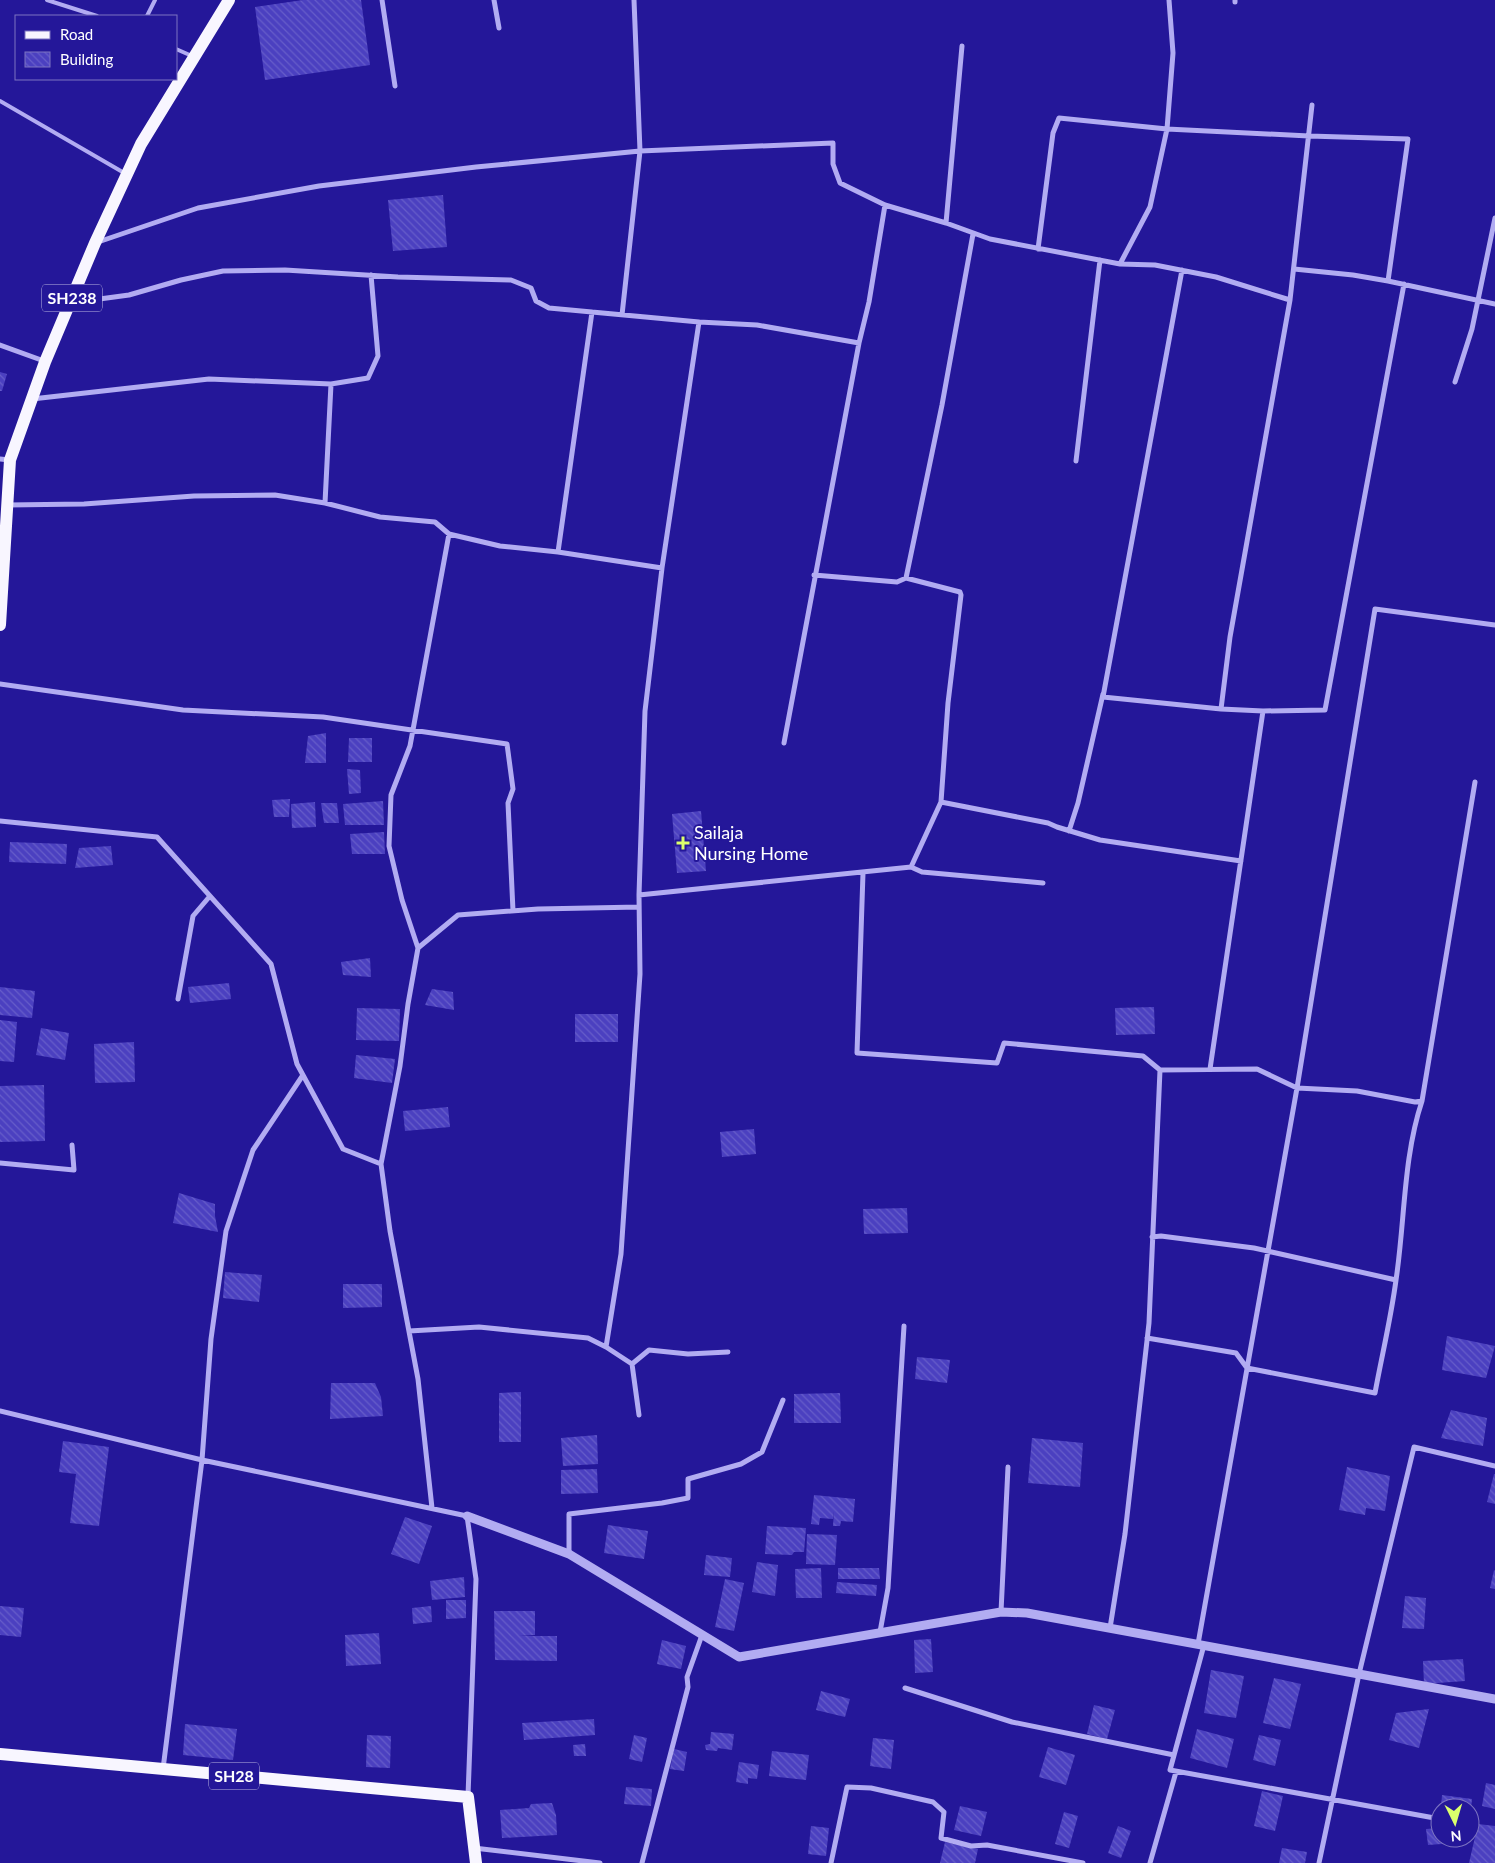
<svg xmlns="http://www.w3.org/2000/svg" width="1495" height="1863" font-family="Lato,sans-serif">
<defs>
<pattern id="building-back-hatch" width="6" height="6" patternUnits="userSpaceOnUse" patternTransform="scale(1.25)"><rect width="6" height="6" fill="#4b40c0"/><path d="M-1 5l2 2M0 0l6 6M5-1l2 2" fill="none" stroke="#665dc9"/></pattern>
</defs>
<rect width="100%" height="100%" fill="#241799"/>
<path fill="url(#building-back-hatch)" d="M303,0H361L370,65L265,80L255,7Z
M443,195L447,247L393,251L388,200Z
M0,372L7,374L2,391H0Z
M326,733V763H305L308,736Z
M349,738H372V762H348Z
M347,769L360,770L361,793L349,794Z
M290,799L289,817H274L272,800Z
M383,801L384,825H345L343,804Z
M315,802L316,827L292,828L291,804Z
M321,803H337L339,823H324Z
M701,811L706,871L677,873L672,814Z
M384,832L385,854H352L350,834Z
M10,842L67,844L66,864L9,862Z
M111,846L113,865L75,868L79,848Z
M370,958L371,977L343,975L341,962Z
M229,983L231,999L190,1003L188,987Z
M0,987L35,991L32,1018L0,1015Z
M432,989L453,992L454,1010L425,1005Z
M1154,1007L1155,1034L1116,1035L1115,1008Z
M357,1008L400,1009L399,1041L356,1040Z
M575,1014H618V1042H575Z
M0,1020L17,1022L14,1062L0,1061Z
M41,1028L69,1033L65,1060L36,1055Z
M134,1042L135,1082L95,1083L94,1044Z
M356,1055L395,1059L392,1083L354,1078Z
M44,1085L45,1141L0,1142V1086Z
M448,1107L450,1127L405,1131L403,1111Z
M754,1129L756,1154L722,1157L720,1132Z
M179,1193L215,1204V1216L218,1232L173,1223Z
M907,1208L908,1233L864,1234L863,1209Z
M225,1272L262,1275L259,1302L223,1298Z
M343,1284H382V1307L343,1308Z
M1447,1336L1495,1346L1486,1378L1442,1370Z
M917,1357L950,1360L947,1383L915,1379Z
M331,1383H375L381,1397L383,1416L330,1419Z
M521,1392V1442H499V1393Z
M840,1393L841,1423H794V1394Z
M1451,1410L1487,1418L1483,1446L1441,1438Z
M597,1435L598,1464L563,1466L561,1438Z
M1032,1438L1083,1443L1080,1487L1028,1483Z
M63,1441L109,1447L99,1526L70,1523L76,1474L59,1472Z
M1347,1467L1390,1476L1385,1511L1366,1508L1365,1515L1339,1510Z
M597,1469L598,1493L561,1494V1470Z
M1494,1474H1495V1504L1487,1502Z
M814,1495L855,1499L853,1522L841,1521L840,1526H833L834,1511L833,1519L820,1518L819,1525L811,1524Z
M405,1517L432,1526L419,1564L391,1554Z
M608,1525L648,1531L644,1559L604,1553Z
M767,1526L806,1528L804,1552H794L792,1555L765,1554Z
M807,1534L837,1535L835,1565L806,1564Z
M706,1555L732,1558L730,1577L704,1575Z
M757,1562L778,1565L775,1596L752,1592Z
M821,1568L822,1598H796L795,1569Z
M838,1568H879L880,1579H838Z
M1494,1570L1495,1571V1589L1490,1588Z
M464,1577L465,1597L432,1600L430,1581Z
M725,1579L744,1583L734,1631L715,1627Z
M837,1582L877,1585L876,1596L836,1593Z
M1405,1596L1426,1598L1424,1629L1402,1628Z
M446,1600H466V1618L446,1619Z
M0,1606L24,1608L21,1637L0,1635Z
M431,1606L432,1622L413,1624L412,1608Z
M494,1611H535V1635L519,1636H557V1661L495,1660Z
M379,1633L381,1664L346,1666L345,1635Z
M931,1639L933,1672L915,1673L914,1640Z
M662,1640L686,1646L681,1669L657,1664Z
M1463,1659L1465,1681L1424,1684L1423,1661Z
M1211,1670L1244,1676L1236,1718L1204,1713Z
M1274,1678L1301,1684L1290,1729L1263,1723Z
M821,1691L850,1699L845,1717L816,1710Z
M1094,1705L1115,1710L1107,1739L1087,1734Z
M1429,1709L1419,1748L1389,1740L1396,1713Z
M594,1719L595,1735L524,1740L522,1723Z
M185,1724L237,1729L233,1760L183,1755Z
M1197,1729L1234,1739L1227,1768L1190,1758Z
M711,1732L734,1734L732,1750L718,1748L717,1751L706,1750L705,1745L710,1744Z
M367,1735L391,1736L390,1768L366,1767Z
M634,1735L647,1738L642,1762L629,1759Z
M1259,1735L1281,1740L1275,1766L1253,1760Z
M873,1738L894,1740L891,1769L870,1766Z
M585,1744L586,1756H574L573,1745Z
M1048,1747L1075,1755L1066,1785L1039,1777Z
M674,1749L687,1752L684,1771L670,1769Z
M772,1751L809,1755L806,1780L769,1776Z
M739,1762L759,1765L757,1779L748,1778V1784L736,1782Z
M1486,1783L1495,1785V1809L1482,1806Z
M626,1787L652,1789L651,1806L624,1804Z
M1262,1791L1283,1796L1275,1831L1254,1826Z
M1442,1795L1472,1799L1471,1808H1441Z
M552,1803L556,1815L557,1835L502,1838L500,1810L529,1808L531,1804Z
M960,1806L987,1812L981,1836L954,1830Z
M1064,1812L1078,1816L1069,1848L1055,1844Z
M1478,1824L1495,1826V1863H1469Z
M811,1826L829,1828L826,1856L808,1854Z
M1118,1826L1131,1831L1121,1858L1108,1853Z
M1440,1828V1838H1454L1455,1843L1428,1845L1426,1829Z
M945,1842L978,1849L975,1863H940Z
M1282,1848L1307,1852L1305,1863H1279Z"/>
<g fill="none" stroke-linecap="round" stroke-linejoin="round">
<path stroke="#b2acf2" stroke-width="4" d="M47,0L97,16
M147,16L155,0
M176,49L192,56
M0,101L126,174"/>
<path stroke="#b2acf2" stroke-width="5" d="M382,0L395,86
M494,0L499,28
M1235,0V2
M946,223L962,46
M98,242L198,208L319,186L476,167L640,151L833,143V164L840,183L885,205L946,223L990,239L1120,264L1155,265L1216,277L1290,300
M1038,249L1053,133L1059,118L1167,129L1309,136L1408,139L1388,281
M1120,264L1150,207L1167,129L1173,53L1169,0
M1294,269L1353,275L1388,281L1495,304
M1182,270L1103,697L1221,709L1263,711L1325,710L1404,284
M70,303L129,295L181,280L223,271L285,270L398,277L511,280L531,288L536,301L549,308L699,322L757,325L859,343
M622,315L640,151L634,0
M0,345L44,361
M1455,382L1472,329L1495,218
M32,399L209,379L331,384L368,378L378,356L371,275
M0,459L10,460
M1076,461L1100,260
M325,503L331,384
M7,505L84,504L194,496L275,495L325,503L380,517L435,522L449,534L500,546L558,552L662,568
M558,552L592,312
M814,575L897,582L906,578L960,592L961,595L948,703L941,802L911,867
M906,578L942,405L973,234
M0,684L183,710L323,717L507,744L513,789L508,803L513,911
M1221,709L1230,637L1290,300L1312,105
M784,743L859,343L869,302L885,205
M941,802L1048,823L1057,827L1100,840L1241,861
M0,821L157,837L271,964L297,1064L343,1149L381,1164
M1069,831L1078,803L1103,694
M863,873L857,1053L997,1063L1004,1043L1143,1056L1160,1070L1257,1069L1297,1088L1357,1091L1415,1102L1422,1101C1403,1158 1405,1221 1396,1280C1391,1318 1382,1355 1375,1393L1247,1368L1236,1353L1147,1338
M639,895L911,867L922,872L1043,883
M418,948L458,915L538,909L639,907
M178,999L193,916L210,896
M1210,1069L1263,711
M1422,1101L1475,782
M0,1163L74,1170L72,1145
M1152,1237L1161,1236L1254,1248L1396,1280
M409,1331L479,1327L588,1338L606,1347L632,1364L639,1415
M606,1347L621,1254L640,974L639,895L645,711L662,568L699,322
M632,1364L649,1350L688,1354L728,1352
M0,1411L202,1460L467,1516L476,1579L468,1796
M432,1508L418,1379L390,1231L381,1164L400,1066L408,1004L418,948L402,900L389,846L391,795L410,746L449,534
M569,1554V1514L662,1503L688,1498V1479L741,1464L762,1452L783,1400
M1001,1612L1008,1467
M1110,1628L1125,1534L1149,1323L1160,1070
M880,1632L888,1588L904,1326
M1198,1644L1297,1088L1375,609L1495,625
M1204,1645L1170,1770L1440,1819
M905,1688L1012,1722L1174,1755
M163,1769L202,1460L211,1339L226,1231L253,1150L303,1075
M474,1848L600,1863
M642,1863L688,1687L687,1677L702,1635
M831,1863L847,1787L871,1788L933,1802L944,1812L941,1838L971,1846L987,1845L1083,1863
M1150,1863L1176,1772
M1319,1863L1359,1674L1414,1447L1495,1466"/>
<path stroke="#b2acf2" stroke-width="9" d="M467,1516L569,1554L739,1657L1001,1612L1027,1613L1495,1699"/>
<path stroke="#f8f6ff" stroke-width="12" d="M0,625L10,460L45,362L95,243L141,144L229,0
M0,1754L468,1797L476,1863"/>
</g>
<path fill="#dbff6c" stroke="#241799" stroke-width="2" d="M680.5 835.5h5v5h5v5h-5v5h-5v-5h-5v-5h5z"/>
<g text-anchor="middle" stroke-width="4" stroke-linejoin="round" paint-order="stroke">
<g fill="#241799" stroke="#bdb9e0" stroke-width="1">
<rect x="42" y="284.5" width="60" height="27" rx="4"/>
<rect x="209" y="1762.5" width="50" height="27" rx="4"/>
</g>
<g font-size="16" font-weight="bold" fill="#fff">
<text x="72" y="304">SH238</text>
<text x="234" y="1782">SH28</text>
</g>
<g font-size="18" fill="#fff" stroke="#241799" text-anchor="start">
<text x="694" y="839">Sailaja<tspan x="694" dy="21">Nursing Home</tspan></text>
</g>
</g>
<rect x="15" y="15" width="162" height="65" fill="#241799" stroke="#7c74c2"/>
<rect x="25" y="31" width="25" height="8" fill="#f8f6ff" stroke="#7c74c2"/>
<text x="60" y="40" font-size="15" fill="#ffffff">Road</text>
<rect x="25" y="52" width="25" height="15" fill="url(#building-back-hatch)" stroke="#7c74c2"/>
<text x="60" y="65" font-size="15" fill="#ffffff">Building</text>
<g transform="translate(1455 1823) rotate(175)"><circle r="24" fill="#241799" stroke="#7c74c2"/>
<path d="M0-4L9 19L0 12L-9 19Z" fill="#dbff6c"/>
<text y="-8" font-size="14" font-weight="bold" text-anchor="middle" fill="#ffffff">N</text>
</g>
</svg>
